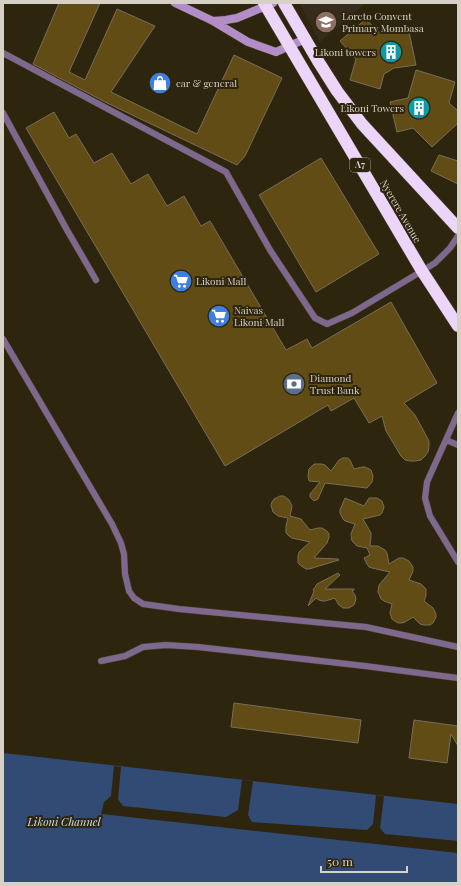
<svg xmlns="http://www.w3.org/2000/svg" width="461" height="886" font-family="'Playfair Display',serif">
<rect width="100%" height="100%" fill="#2e250f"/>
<path fill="#372b1d" d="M299,3H366L320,42Z"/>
<path fill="#314b74" d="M3,753L458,804V883H3Z"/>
<path fill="#2e250f" d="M114,766L121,767L118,799L123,806L226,817L238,810L242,780L253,781L248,815L252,822L367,830L373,824L376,795L384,796L380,828L385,834L458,841V853L101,814L104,802L111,796Z"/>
<path fill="#604c14" stroke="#796f57" d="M59,3H100L69,72L85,80L117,9L155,26L111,92L197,134L234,55L282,78L245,156L237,165L105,102L33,64Z
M366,19L378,32L408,27L416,65L394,68L384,74L380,89L350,80L356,59L340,41Z
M416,70L455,82L449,103L458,111V123L432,147L413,128L397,132L390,102L408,98Z
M54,112L69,138L76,134L94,163L112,153L131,184L148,174L167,206L184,196L201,226L210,221L286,350L307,339L312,348L391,302L437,383L404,403L415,415L429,441V446L428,452L425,456L421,460L415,461H410L405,460L401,456L386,431L382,416L369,423L354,398L331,411L328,405L225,466L26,128Z
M439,155L458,161V184L431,171Z
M321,158L379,254L316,292L259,195Z
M343,458H348L350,460L354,469L362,467H365L371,470L373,476L372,482L367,488L325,483L318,499L314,501L310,497V494L320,482L309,481L308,476L309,469L314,464H321L325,465L331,471L339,460Z
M280,496H284L289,500L292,506L290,516L301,519L310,530L318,528H322L327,531L329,534V537L327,543L314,558L338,559L339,560L309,569H306L300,565L298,563V556L299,552L310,542L292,538L289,536L286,533V526L288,518L278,516L273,512L271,505L272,502L274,499Z
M345,498L364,506L369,498H377L382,501L384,507L382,513L380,515L363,519L371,533V536L370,546H378L385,550L387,553L389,564L399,558H403L409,561L413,567V571L409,580L421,584L426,589V596L424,601L433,608L436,614V617L433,623L430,625H423L420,624L413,617L405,622L402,623H398L392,619L390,613L392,604L384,601L381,599L378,592L379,585L390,572L372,568L369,567L367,564L364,558L370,555L367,548L357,546L352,541L351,534L355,524L345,521L343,519L340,513V510Z
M338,573L340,575L325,589H354V590L352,591L355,595L356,599L354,605L349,608H343L338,604L335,598L325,601H322L319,600L316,598L308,606L314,591L313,589H314L317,584Z
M234,703L361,720L358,743L231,727Z
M414,720L458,726V746L451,734L447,763L409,758Z"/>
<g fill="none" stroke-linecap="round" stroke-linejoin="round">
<g stroke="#49412c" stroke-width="7">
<path id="lane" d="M3,53L226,172L270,250L315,318L327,324L352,313L422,271L435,263L450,248L458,236
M3,113L67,230L96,280
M3,339L112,524L121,543L124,554L125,574L129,591L134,598L143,604L179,609L366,627L458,647
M458,413L427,482L425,498L430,516L458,562
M446,440L458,445
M101,661L125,656L143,647L166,645L198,647L365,666L458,678"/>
</g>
<g stroke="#49412c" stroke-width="9">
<path id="secondary" d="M175,3L213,21L248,42L276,52L305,39
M213,21L226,20L237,18L273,3"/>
</g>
<g stroke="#49412c" stroke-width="13">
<path id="highway" d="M264,3L422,271L458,326
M284,3L318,61L337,91L362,124L458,228"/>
</g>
<use href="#lane" stroke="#7f688d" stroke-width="6"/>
<use href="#secondary" stroke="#b28dc8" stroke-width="8"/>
<use href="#highway" stroke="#ecd5f9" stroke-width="12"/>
</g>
<defs>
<g id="school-disc" transform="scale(1.15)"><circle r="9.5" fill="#8d6e63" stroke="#2e250f"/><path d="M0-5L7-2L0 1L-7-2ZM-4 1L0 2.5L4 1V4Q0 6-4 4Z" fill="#fff"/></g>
<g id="building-disc" transform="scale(1.15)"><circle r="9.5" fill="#0f9aa8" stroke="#2e250f"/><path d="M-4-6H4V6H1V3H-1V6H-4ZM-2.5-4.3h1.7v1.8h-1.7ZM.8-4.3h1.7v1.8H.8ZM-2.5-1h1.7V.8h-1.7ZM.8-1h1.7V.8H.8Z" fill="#fff"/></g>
<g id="shop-disc" transform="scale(1.15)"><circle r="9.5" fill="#3f7fe0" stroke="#2e250f"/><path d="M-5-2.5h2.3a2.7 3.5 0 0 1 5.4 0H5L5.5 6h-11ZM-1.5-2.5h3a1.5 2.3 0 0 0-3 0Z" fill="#fff"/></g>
<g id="supermarket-disc" transform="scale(1.15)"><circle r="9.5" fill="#3f7fe0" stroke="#2e250f"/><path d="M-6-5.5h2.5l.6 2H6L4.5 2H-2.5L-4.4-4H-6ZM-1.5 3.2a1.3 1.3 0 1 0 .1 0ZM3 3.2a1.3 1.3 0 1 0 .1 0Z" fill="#fff"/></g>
<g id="bank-disc" transform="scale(1.15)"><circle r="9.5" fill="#5c6f8a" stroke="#2e250f"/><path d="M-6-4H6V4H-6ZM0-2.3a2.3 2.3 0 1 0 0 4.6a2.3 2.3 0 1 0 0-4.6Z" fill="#fff"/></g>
</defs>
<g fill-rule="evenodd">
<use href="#school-disc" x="326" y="22"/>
<use href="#building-disc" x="391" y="52"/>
<use href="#shop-disc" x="160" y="83"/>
<use href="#building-disc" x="419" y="108"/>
<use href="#supermarket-disc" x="181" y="281"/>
<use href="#supermarket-disc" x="219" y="316"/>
<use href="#bank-disc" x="294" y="384"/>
</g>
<g text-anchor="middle" stroke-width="4" stroke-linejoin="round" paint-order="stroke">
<rect fill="#2e250f" stroke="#a49d8e" stroke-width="1" x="350" y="158" width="20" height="14" rx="3"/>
<g font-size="9" font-weight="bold" fill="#d6d1c4">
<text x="360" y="168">A7</text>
</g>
<g font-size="10" fill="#d6d1c4" stroke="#2e250f" text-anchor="start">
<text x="342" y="20">Loreto Convent<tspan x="342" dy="12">Primary Mombasa</tspan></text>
<text x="376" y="56" text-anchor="end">Likoni towers</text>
<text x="176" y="87">car &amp; general</text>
<text x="404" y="112" text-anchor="end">Likoni Towers</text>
<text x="196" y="285">Likoni Mall</text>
<text x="234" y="314">Naivas<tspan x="234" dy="12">Likoni Mall</tspan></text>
<text x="310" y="382">Diamond<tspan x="310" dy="12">Trust Bank</tspan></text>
</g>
<g font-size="10" fill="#d6d1c4" stroke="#2e250f">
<text transform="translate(401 211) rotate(60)" y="4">Nyerere Avenue</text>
</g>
<g font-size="11" font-style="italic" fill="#cbddf8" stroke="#2e250f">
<text x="64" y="826">Likoni Channel</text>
</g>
</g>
<rect width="461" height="886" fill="none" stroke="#d6d1c4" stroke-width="8"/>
<path d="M321 866v6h86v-6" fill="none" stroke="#d6d1c4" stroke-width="2"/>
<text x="327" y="866" font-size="12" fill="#d6d1c4" stroke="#2e250f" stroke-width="3" paint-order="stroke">50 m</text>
</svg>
